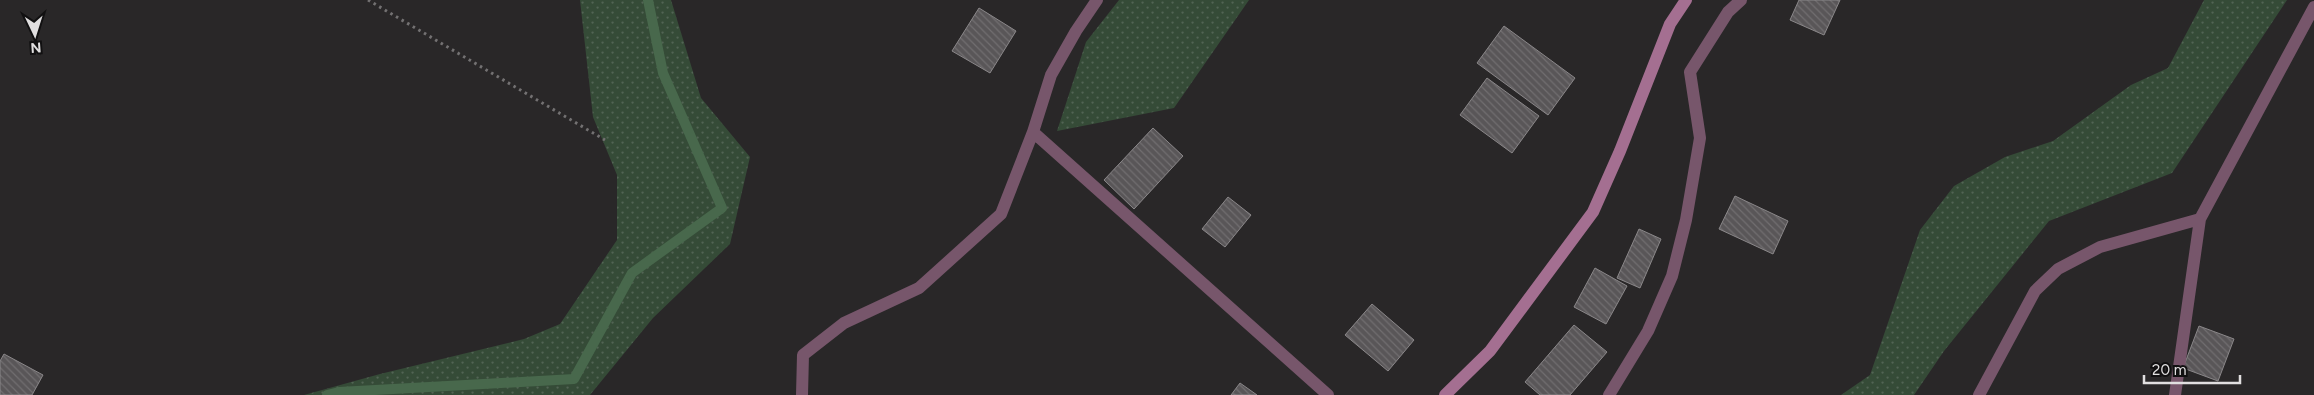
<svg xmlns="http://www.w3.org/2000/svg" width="2314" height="395" font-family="Figtree,sans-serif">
<defs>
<pattern id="grass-dots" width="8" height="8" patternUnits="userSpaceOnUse" patternTransform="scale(1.25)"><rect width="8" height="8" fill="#354b37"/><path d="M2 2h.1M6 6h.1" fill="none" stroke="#526454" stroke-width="1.8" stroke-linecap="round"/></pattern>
<pattern id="building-back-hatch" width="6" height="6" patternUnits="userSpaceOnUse" patternTransform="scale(1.25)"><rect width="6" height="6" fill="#595658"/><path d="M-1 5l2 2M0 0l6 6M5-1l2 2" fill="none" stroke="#716e70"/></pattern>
</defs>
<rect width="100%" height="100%" fill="#292728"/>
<path fill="url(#grass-dots)" d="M580,0H671L701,98L750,157L730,244L653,318L590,395H304L380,374L524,339L560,324L617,240V175L593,117Z
M1119,0H1249L1174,108L1057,131L1086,42Z
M2204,0H2287L2172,173L2049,221L1944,351L1914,395H1841L1870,375L1920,230L1954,186L2005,157L2053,141L2131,85L2168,68Z"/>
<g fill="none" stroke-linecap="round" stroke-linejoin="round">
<path stroke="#48684c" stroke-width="10" d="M327,395L339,392L574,379L632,273L722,208L663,73L648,0"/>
</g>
<path fill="url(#building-back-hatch)" stroke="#8a8789" d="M1799,0H1840L1824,35L1790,20Z
M979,8L1016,31L990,73L952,51Z
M1504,26L1575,78L1548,115L1477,63Z
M1487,78L1539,116L1512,153L1460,115Z
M1153,128L1183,156L1134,209L1104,180Z
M1735,196L1788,221L1773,254L1719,229Z
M1228,197L1251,215L1225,247L1202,229Z
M1639,229L1661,239L1640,288L1617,278Z
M1595,268L1627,286L1606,324L1574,307Z
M1372,304L1414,340L1388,371L1345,335Z
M1574,325L1607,352L1570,395H1540L1525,382Z
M2199,326L2234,339L2218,381L2183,368Z
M4,354L43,375L32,395H0V361Z
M1240,383L1257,395H1231Z"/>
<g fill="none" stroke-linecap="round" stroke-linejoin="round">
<path stroke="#737172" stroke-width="3" stroke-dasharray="2.5 4" stroke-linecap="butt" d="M368,0L605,140"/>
<path stroke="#77566b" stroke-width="12" d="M1033,132L1328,395
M802,395L803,355L844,323L919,288L1001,214L1033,132L1051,75L1076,31L1097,0
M1609,395L1648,331L1672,276L1686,220L1700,138L1690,72L1728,12L1741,0
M1979,395L2035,291L2058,269L2100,247L2200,219
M2175,395L2200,219L2314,7"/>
<path stroke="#a46f91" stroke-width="12" d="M1445,395L1490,351L1593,212L1620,151L1670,24L1686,0"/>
</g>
<g transform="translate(35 35) rotate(176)" stroke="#111011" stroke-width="4" paint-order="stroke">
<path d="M0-4L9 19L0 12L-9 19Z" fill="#e1dfe0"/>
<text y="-8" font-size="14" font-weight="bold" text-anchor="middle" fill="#e1dfe0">N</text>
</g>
<path d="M2144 375v8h96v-8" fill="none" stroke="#e1dfe0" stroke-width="2.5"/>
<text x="2152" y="375" font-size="15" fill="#e1dfe0" stroke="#111011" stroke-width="4" paint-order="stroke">20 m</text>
</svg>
